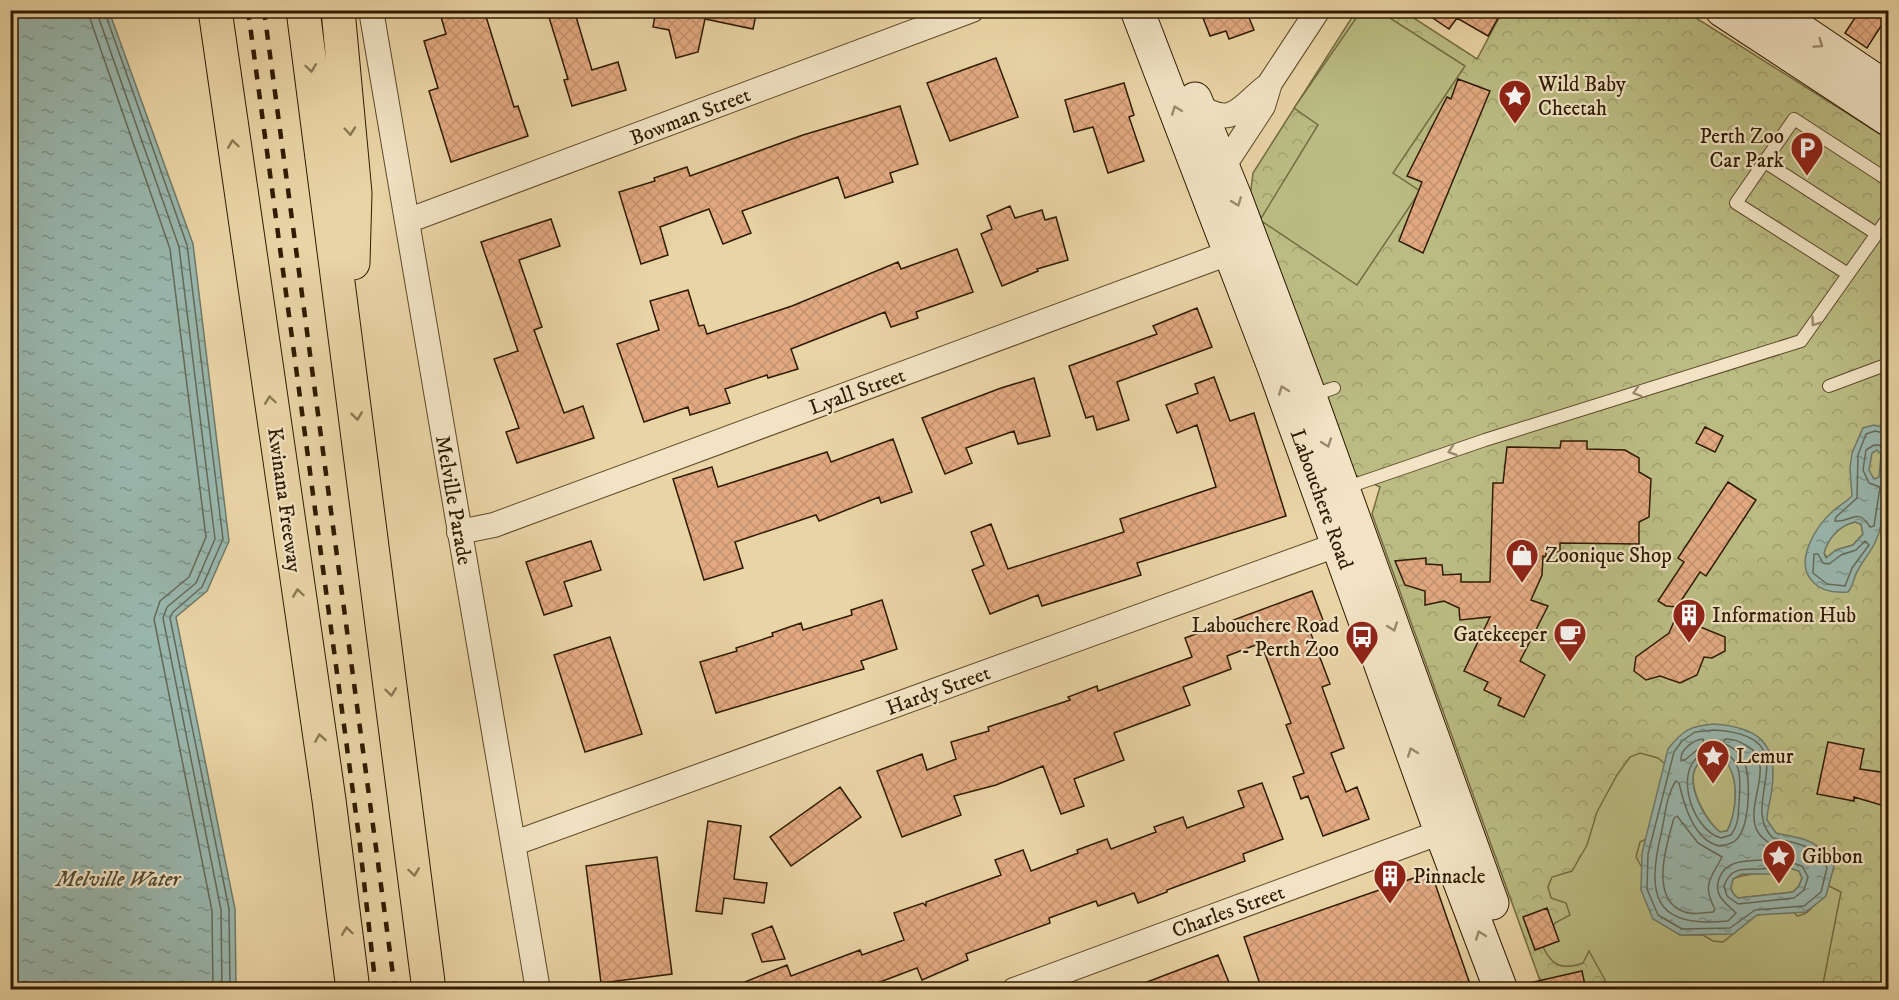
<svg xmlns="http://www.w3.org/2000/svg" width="1899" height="1000" font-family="'IM FELL DW Pica',serif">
<defs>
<pattern id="park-crowns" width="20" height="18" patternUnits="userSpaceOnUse" patternTransform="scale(1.5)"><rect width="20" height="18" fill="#babc83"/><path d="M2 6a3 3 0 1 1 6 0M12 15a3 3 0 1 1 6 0" fill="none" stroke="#a0a16f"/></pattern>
<pattern id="water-ripples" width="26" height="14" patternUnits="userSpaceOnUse" patternTransform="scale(1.5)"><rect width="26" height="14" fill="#99b7ae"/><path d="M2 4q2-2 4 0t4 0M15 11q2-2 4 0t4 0" fill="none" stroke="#7d948b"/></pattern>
<pattern id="building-cross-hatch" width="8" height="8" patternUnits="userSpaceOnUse" patternTransform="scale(1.5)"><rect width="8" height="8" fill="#e2a981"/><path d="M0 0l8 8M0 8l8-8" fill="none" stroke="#c2916e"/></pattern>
</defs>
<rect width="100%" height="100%" fill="#e9d4a5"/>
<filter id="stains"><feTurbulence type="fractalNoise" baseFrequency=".00333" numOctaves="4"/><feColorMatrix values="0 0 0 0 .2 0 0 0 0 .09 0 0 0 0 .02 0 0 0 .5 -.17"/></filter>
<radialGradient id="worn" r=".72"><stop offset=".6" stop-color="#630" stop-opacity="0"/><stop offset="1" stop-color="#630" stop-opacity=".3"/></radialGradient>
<path fill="url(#park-crowns)" stroke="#746c42" stroke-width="1.5" d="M1356,11H1403L1477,59L1499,18V11H1685L1888,139V989H1543L1372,514L1380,487L1351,473L1250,197L1253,173Z"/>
<path fill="#babc83" stroke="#746c42" stroke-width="1.5" d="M1361,11H1379L1465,66L1393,173L1420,191L1357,285L1260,220L1318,125L1294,108Z
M1855,522L1861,524L1863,534L1853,545L1836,550L1827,558L1824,553C1828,538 1840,525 1855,522Z
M1640,753L1658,758L1669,767L1646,839L1640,842L1636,857L1680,935H1703L1713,941L1723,942L1757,915L1792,910L1797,916C1817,913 1816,893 1829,886L1841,892L1822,989H1596L1604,984L1605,980L1589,951L1583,963C1561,971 1551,965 1542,945L1555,923L1570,915L1566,903L1551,898L1548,887L1552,877L1572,871L1587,845L1597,812L1617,775L1630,757Z
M1714,756C1742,761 1738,812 1727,831L1720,832C1702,817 1673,763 1714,756Z
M1790,868L1799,871L1802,878L1799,886L1793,892L1738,898C1730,892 1730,887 1733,879C1747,872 1771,874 1790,868Z"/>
<path fill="url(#water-ripples)" stroke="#6f7968" stroke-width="1.5" fill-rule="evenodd" d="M10,11H109L193,244L229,541L207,591L176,617L235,909L236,989H11Z
M1874,425L1888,429V486C1881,499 1883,510 1881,524C1878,544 1867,554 1858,570C1853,578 1854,585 1848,592C1835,593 1822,592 1813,582C1793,562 1816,526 1833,511C1840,505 1846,502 1852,496L1850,469L1852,453L1863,428ZM1877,450L1881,454L1879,477L1874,479L1869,470L1872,453ZM1855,522L1861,524L1863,534L1853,545L1836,550L1826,558L1824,553C1828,538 1840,525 1855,522Z
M1714,724C1757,727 1778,742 1772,788C1771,799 1767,809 1767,820L1776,833C1804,839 1817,838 1834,866L1826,896L1806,912L1757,915L1733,934L1680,935L1653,919L1641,890L1642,853L1668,749C1683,730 1690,726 1714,724ZM1714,756C1742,761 1738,812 1727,831L1720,832C1701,817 1673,763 1714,756ZM1790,868L1799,871L1802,878L1799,886L1793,892L1738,898C1730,892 1730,888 1733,879L1742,874H1772Z"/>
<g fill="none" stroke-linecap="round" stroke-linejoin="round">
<path stroke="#646957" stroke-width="1.5" d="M87,10L170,249L206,537L189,577L160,601L154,619L212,911L213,990
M96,10L179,247L215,539L196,583L167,607L163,618L221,910L222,990
M104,10L187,245L223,539L202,587L173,612L170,618L229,909L230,990
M1888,434L1875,431L1866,434L1858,455L1857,498L1836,517L1835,521C1851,523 1857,506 1870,527L1874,526L1880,487L1869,483L1863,470L1866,450L1874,445H1880C1891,456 1888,468 1884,481L1888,484
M1865,541L1869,545L1852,568L1845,586L1827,584L1813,573L1814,554H1818L1823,563L1829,564L1841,555L1856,550Z
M1714,730C1812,736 1736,803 1773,838C1796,844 1816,843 1827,868L1821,892L1804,906L1755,910L1730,928L1682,929L1658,915L1647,889L1648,854L1674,752L1682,741L1695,732Z
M1703,739L1704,744L1685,760H1681C1680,750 1693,740 1703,739Z
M1725,739C1734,739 1739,741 1747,746C1787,768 1717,833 1786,849L1788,853C1768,868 1729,850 1719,879C1713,896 1726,903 1736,913L1728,921C1653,929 1646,895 1662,830C1665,815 1667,793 1676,781L1679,783C1684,805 1694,841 1720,846C1726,845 1733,844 1737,839C1750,825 1752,773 1742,757C1738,751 1730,746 1723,743Z
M1713,750C1743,753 1741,779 1739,803C1738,816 1739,824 1731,835L1721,838C1690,830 1668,758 1713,750Z
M1677,816L1698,843L1722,857C1712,877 1701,884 1715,909L1713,912C1705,913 1693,915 1685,912C1648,900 1667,843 1674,818Z
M1789,862L1802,866L1808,877L1804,890L1794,898L1738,904L1727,896L1724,886C1732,862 1751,872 1770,868C1777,866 1783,864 1789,862Z"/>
</g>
<path fill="url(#building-cross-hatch)" stroke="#2f1b00" stroke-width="1.5" d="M439,10H484L514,107L518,106L528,136L451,162L429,91L438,88L424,41L446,34Z
M559,10H574L592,70L618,62L626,90L572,106L564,80L568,79L548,14Z
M656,10H757L753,29L705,19L698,52L676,58L669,30L653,27Z
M1200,10H1246L1254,30L1229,39L1226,31L1210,36Z
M1421,10H1486L1498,18L1488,36L1457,18L1449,29Z
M1860,10H1888V15L1867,48L1845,33Z
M996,58L1018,117L950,141L927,83Z
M1458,79L1490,91L1423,253L1399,241L1422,182L1407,176L1447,97L1451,99Z
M1124,83L1134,115L1129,117L1144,161L1108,173L1093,127L1074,132L1065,100Z
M900,106L918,164L890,173L893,182L845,198L838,177L742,211L751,233L723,244L709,209L660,227L668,255L641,264L619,192L655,181L654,178L687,167L690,176L803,135Z
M1010,206L1015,218L1042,210L1045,220L1056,217L1068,260L1037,269L1038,271L1002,286L981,234L992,229L987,216Z
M551,219L560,246L519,260L542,327L534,330L564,413L583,406L594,438L517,463L506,432L519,428L494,359L518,351L481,242Z
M957,249L973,292L916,312L918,318L891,327L885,312L791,349L798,369L768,378L767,375L725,389L730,403L690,415L688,407L644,422L617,344L659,330L650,301L688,290L699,326L704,325L707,334L792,306L898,262L901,269Z
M1197,308L1212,347L1117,382L1129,420L1097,430L1093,416L1086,418L1069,366L1157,334L1153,326Z
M1214,377L1230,421L1254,413L1286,516L1137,563L1141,575L1042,606L1038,595L990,614L972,570L984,565L971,532L991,524L1008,569L1124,532L1120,519L1216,487L1197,425L1177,433L1166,405L1198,393L1195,384Z
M1034,378L1050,436L1018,444L1014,431L966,448L972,463L945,474L922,418L1001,388Z
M1705,427L1723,436L1715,452L1696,443Z
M893,439L912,492L881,503L879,497L819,521L816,515L735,542L743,568L704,580L673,479L712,467L718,487L827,452L831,462Z
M1561,441H1587V449L1625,450L1639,458V472L1651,479L1649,517L1639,522V544L1560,543V552L1546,551V557L1543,556L1542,575L1531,600L1548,606L1520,661L1545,675L1524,717L1498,705L1501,698L1484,690L1488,682L1464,671L1490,617L1460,620L1459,608L1444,601L1425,605V591L1405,585L1395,561L1426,558V564L1442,565L1443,575L1461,574V582H1490L1493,483H1503L1507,447L1560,448Z
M1728,482L1756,500L1706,576L1700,572L1677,607L1666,606L1658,601L1684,562L1678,558Z
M591,541L601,570L564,582L572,606L544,615L526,562Z
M1312,591L1323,620L1308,626L1330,684L1322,687L1344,748L1331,753L1346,792L1357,787L1369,819L1323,836L1308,796L1301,799L1293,777L1304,773L1286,725L1291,723L1261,643L1227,656L1231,669L1183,687L1190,705L1114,733L1124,760L1074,779L1084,806L1061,814L1043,766L996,785L954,796L961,815L902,837L877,771L922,754L927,770L956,759L951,742L989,731L988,727L1070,700L1068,697L1097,686L1098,691L1192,657L1185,638Z
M882,600L897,649L861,661L864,669L716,713L700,662L737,651L736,648L773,636L772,633L801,623L803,630L852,615L851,610Z
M1676,617L1725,637V651L1712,658L1704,657L1697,675L1680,683L1660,676L1646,680L1634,671L1636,657L1669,633Z
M610,637L642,734L585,752L554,655Z
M1828,742L1864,749L1860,769L1888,773V807L1854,797V801L1817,794Z
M1262,783L1283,839L1243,854L1245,861L1167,890V892L1138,903L1134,893L1098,906L1096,901L1049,918L1050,923L966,954L968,960L922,980L917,968L859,990H725L787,965L791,976L860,950L862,955L904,940L894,913L923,903L926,906V902L1001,875L995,860L1023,850L1031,871L1078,853L1077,850L1107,839L1111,849L1156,832L1154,827L1183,817L1187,828L1244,807L1238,791Z
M840,787L861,817L791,866L770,837Z
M708,821L741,826L734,879L767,883L764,903L724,898L722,914L696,911Z
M657,857L672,974L601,983L586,866Z
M1431,872L1470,984L1453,990H1262L1244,937Z
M1547,908L1559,941L1535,950L1523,917Z
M772,926L785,959L762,962L752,934Z
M1218,955L1232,990H1131V988Z
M1582,971L1586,990H1530L1529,983Z"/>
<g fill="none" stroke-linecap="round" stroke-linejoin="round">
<g stroke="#5e4929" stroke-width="14">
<path id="service" d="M1765,162L1877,234
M1848,274L1736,203L1794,119L1888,180
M1829,386L1888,364
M1311,396L1334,388
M1345,488L1485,440L1801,341L1888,218"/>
</g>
<g stroke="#5e4929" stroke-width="26">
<path id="minor" d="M371,10L538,990
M1197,105C1233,128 1238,109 1266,87
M1213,174L1223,167L1263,106L1270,83L1318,10
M407,221L972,10
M459,532L494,525L1245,247
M515,843L1353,539
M1014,990L1441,832"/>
</g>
<g stroke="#2f1b00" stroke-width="35">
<path id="secondary" d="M1137,10L1274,367L1441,832L1501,990
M1722,10L1888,119
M1771,10L1888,89
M1195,99L1235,197L1310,397L1492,903"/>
</g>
<g stroke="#2f1b00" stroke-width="35">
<path id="motorway" d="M215,10L329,800L353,990
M303,10L429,990
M338,10L355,193L353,263"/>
</g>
<use href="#service" stroke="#f1e3c4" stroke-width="12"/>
<use href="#minor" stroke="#f1e3c4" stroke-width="24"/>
<use href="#secondary" stroke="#f1e3c4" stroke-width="33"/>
<use href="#motorway" stroke="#e9d4a5" stroke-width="33"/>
<path stroke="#2f1b00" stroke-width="4.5" stroke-dasharray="10 10" stroke-linecap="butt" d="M248,10L359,837L376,990
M264,10L395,990"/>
</g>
<defs><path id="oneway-chevron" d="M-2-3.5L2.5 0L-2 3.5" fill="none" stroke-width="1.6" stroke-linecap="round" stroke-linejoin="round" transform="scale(1.5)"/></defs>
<g stroke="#9a896c">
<use href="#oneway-chevron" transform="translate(1819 44) rotate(34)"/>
<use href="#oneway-chevron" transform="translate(1176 110) rotate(-111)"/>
<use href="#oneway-chevron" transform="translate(1237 202) rotate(69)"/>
<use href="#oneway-chevron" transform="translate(1815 322) rotate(125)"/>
<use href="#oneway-chevron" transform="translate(1283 390) rotate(-110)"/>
<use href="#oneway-chevron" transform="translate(1637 392) rotate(163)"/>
<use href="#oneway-chevron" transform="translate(1327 443) rotate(70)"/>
<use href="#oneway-chevron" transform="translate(1452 451) rotate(161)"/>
<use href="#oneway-chevron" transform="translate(1393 627) rotate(70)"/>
<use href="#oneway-chevron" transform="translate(1412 752) rotate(-110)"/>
<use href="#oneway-chevron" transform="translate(1480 935) rotate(-110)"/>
</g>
<g stroke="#8c7852">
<use href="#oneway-chevron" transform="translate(311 68) rotate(82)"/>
<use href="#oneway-chevron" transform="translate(350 131) rotate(85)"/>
<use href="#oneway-chevron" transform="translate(233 144) rotate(-98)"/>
<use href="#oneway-chevron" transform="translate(270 400) rotate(-98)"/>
<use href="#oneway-chevron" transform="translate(357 416) rotate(83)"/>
<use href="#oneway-chevron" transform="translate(298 593) rotate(-98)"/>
<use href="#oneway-chevron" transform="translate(391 692) rotate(83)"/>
<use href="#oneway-chevron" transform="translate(320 738) rotate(-99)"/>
<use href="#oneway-chevron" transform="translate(414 872) rotate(82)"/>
<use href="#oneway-chevron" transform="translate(347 931) rotate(-98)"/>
</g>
<defs>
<g id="sight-pin" transform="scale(1.725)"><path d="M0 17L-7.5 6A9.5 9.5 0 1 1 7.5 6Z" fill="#8f2418" stroke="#f1e3c4"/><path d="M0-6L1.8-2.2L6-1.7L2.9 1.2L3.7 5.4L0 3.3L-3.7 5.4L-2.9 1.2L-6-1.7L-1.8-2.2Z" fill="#fff"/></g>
<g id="parking-pin" transform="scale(1.725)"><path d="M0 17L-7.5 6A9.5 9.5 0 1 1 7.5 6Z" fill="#8f2418" stroke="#f1e3c4"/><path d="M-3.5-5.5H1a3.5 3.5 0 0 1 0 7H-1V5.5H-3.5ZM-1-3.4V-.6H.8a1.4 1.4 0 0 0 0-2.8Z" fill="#fff"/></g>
<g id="shop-pin" transform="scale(1.725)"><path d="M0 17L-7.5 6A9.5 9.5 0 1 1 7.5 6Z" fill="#8f2418" stroke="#f1e3c4"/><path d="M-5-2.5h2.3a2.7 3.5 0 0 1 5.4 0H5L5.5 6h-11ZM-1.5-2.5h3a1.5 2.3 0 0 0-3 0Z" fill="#fff"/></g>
<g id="building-pin" transform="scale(1.725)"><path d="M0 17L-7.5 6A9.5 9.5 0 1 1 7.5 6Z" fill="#8f2418" stroke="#f1e3c4"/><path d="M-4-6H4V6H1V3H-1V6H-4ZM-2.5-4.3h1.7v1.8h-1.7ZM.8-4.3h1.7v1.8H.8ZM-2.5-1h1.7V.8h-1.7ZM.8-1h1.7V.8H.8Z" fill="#fff"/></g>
<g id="cafe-pin" transform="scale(1.725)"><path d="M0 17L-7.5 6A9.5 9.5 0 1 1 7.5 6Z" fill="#8f2418" stroke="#f1e3c4"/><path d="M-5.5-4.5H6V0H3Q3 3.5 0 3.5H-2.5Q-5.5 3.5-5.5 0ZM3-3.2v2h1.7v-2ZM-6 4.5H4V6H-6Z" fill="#fff"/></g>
<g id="bus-pin" transform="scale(1.725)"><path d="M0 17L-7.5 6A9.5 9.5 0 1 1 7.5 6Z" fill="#8f2418" stroke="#f1e3c4"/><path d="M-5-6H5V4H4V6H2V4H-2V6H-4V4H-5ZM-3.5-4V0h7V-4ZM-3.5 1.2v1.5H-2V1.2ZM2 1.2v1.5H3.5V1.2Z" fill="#fff"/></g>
</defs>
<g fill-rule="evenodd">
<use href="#sight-pin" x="1515" y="96"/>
<use href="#parking-pin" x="1807" y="148"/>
<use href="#shop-pin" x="1522" y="555"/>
<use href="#building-pin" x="1689" y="615"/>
<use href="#cafe-pin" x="1570" y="634"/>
<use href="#bus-pin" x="1362" y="637"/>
<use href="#sight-pin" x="1713" y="756"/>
<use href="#sight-pin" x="1779" y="856"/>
<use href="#building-pin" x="1390" y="876"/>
</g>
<g text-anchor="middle" stroke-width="4.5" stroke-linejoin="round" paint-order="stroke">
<g font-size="21" fill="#2f1b00" stroke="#f1e3c4" text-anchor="start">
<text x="1538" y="91">Wild Baby<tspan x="1538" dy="24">Cheetah</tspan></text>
<text x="1784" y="143" text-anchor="end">Perth Zoo<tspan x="1784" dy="24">Car Park</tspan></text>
<text x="1545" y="562">Zoonique Shop</text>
<text x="1712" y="622">Information Hub</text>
<text x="1339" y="632" text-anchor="end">Labouchere Road<tspan x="1339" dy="24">- Perth Zoo</tspan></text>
<text x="1547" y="641" text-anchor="end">Gatekeeper</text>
<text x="1736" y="763">Lemur</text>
<text x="1802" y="863">Gibbon</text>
<text x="1413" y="883">Pinnacle</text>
</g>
<g font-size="21" fill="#2f1b00" stroke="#f1e3c4">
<text transform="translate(690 116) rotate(-21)" y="7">Bowman Street</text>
<text transform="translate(857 391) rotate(-20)" y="7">Lyall Street</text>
<text transform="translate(1322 499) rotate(70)" y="7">Labouchere Road</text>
<text transform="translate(285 500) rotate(82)" y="7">Kwinana Freeway</text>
<text transform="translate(454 500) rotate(80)" y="7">Melville Parade</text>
<text transform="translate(938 690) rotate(-20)" y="7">Hardy Street</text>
<text transform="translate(1228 911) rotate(-20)" y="7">Charles Street</text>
</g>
<g font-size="22" font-style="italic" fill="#4f4a34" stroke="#f1e3c4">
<text x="118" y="886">Melville Water</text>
</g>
</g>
<rect width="1899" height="1000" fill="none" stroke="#e9d4a5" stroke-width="36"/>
<rect x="12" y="12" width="1875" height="976" fill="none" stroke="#2f1b00" stroke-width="3"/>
<rect x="18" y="18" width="1863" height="964" fill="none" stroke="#2f1b00" stroke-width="1.5"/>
<rect width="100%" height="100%" filter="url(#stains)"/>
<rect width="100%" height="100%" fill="url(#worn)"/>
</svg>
